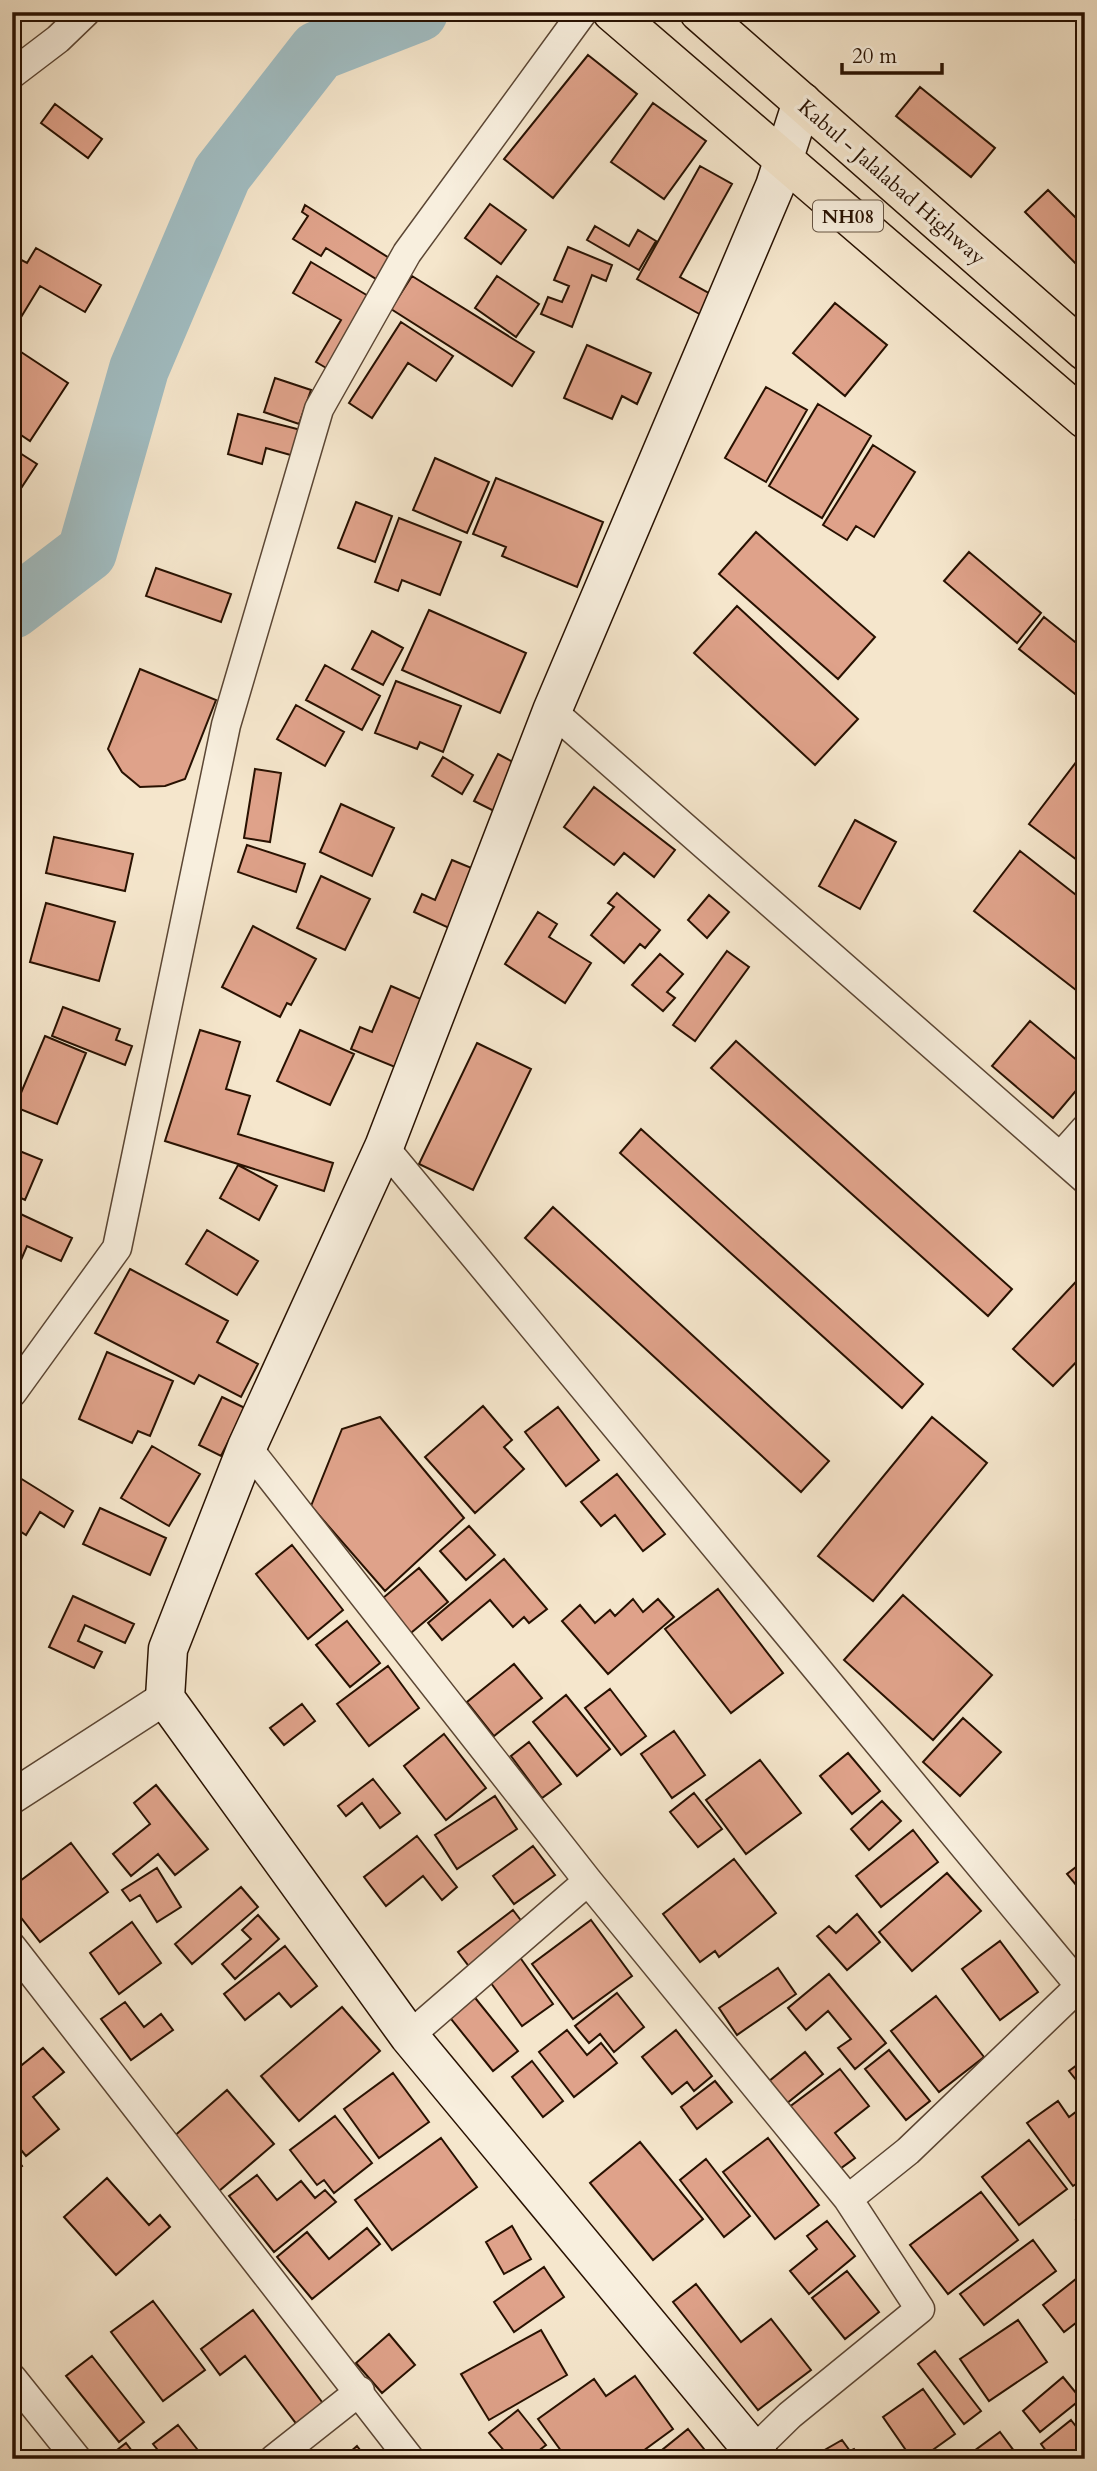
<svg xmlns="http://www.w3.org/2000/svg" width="1097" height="2471" font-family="Cardo,serif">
<rect width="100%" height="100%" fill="#f5e6cc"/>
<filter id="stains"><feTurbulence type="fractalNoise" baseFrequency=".00286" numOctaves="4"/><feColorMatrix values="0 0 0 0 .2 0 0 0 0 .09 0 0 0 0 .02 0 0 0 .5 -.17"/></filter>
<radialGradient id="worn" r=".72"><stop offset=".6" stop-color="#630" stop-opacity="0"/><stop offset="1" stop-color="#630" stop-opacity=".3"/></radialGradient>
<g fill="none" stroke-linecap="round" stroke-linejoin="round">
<path stroke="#a1bdc2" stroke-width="60" d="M12,609L87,552L139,369L222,174L318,51L418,12"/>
</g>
<path fill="#dfa28a" stroke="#281101" stroke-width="2" d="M588,55L637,94L553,198L504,159Z
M920,87L995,148L971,177L896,116Z
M653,103L706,141L664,199L611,162Z
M55,104L102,139L88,158L41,123Z
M700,166L732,184L680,277L714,296L703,316L637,279Z
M1048,190L1085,227V260L1078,266L1025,212Z
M490,204L526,230L501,264L465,238Z
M305,205L394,261L381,282L326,248L321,256L293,239L308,216L302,212Z
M595,226L629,246L638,230L656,241L639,270L587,240Z
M568,247L612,265L606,281L592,275L572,327L541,314L548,297L562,302L569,286L554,280Z
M36,248L101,285L85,312L40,286L12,332V255L27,263Z
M311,262L375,300L333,372L316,362L341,320L293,293Z
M412,276L534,352L512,386L391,309Z
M497,276L539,304L516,337L475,308Z
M835,303L887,345L845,396L793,353Z
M401,322L453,356L436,381L408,363L372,418L349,403Z
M587,345L651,373L637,404L622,396L612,419L564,398Z
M18,350L68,383L30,441L12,429V359Z
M275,378L311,390L299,424L264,412Z
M766,387L807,410L766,482L725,458Z
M818,404L871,436L822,518L769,486Z
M238,414L301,430L294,456L266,448L262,464L228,454Z
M873,445L915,472L874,537L856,526L847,540L823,525Z
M12,448L37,464L12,502Z
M435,458L489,482L467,533L413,510Z
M496,478L603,522L577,587L502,556L506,547L473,534Z
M356,502L392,516L375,562L338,548Z
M399,518L461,542L440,595L402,580L398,591L375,582Z
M756,532L875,637L838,679L719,574Z
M969,552L1041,613L1017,643L944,581Z
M156,568L231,594L221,622L146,596Z
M737,606L858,719L815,765L694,653Z
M429,610L526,653L500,713L402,670Z
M1044,617L1085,650V702L1019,649Z
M372,631L403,648L383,685L352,669Z
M325,665L380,696L362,730L306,700Z
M140,669L216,700L185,779L165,786L140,787L122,772L108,749Z
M396,681L461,706L443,752L420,742L417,749L375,733Z
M296,705L344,732L325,766L277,739Z
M498,754L524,768L500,814L474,801Z
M443,757L473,775L462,794L432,776Z
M1080,757L1085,761V866L1029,824Z
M255,769L281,773L270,842L244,838Z
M594,787L675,850L654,877L624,853L614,865L564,827Z
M341,804L394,828L372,876L320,852Z
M855,820L896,842L860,909L819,886Z
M54,837L133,854L125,891L46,873Z
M247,845L305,864L296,892L238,872Z
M1020,851L1085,902V997L974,911Z
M452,860L474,869L449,928L414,912L422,894L435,900Z
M321,876L370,899L345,950L297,928Z
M617,893L660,930L645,948L640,944L624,963L591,935L614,907L608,903Z
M709,895L729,912L707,938L688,920Z
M46,903L115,922L99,981L30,962Z
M538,912L557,924L549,937L591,963L565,1003L505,964Z
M253,926L316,959L291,1005L287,1003L280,1017L222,987Z
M727,951L749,967L695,1041L673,1025Z
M660,954L683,974L667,992L675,998L663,1011L632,985Z
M391,986L423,1000L395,1067L351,1049L360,1027L372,1032Z
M63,1007L120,1029L116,1040L132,1046L125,1065L52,1036Z
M1030,1021L1085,1067V1080L1053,1118L992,1066Z
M200,1030L240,1042L226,1089L250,1096L238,1134L333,1163L324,1191L165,1141Z
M300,1030L354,1054L330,1105L277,1081Z
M45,1036L86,1053L57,1124L15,1107Z
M736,1041L1012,1289L988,1316L711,1068Z
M477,1043L531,1069L473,1190L419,1164Z
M641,1129L923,1384L902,1408L620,1153Z
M12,1148L42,1160L25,1200L12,1194Z
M238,1165L277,1186L259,1220L220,1198Z
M553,1207L829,1461L801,1492L525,1238Z
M12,1210L72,1238L61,1261L27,1246L18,1267L12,1265Z
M207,1230L258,1261L237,1295L186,1264Z
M130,1269L228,1321L217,1342L258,1364L241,1397L199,1375L194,1384L95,1333Z
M1085,1272V1353L1053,1386L1013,1349Z
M107,1352L173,1381L150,1436L138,1431L132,1443L79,1419Z
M222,1397L245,1408L221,1456L199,1445Z
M483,1406L512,1440L504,1447L524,1469L475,1513L425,1457Z
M558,1407L599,1460L566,1486L525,1432Z
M380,1417L464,1518L385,1591L311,1506L342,1429Z
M932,1417L987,1463L873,1601L818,1556Z
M152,1446L200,1474L169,1526L121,1498Z
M12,1473L73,1511L64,1527L40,1512L26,1535L12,1526Z
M617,1474L665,1534L643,1551L615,1515L601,1526L581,1502Z
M100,1508L166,1538L150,1575L83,1544Z
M469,1526L495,1555L466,1580L440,1551Z
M292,1545L343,1610L308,1639L256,1574Z
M504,1559L547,1609L529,1623L524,1617L513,1627L490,1600L442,1640L428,1623Z
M419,1568L448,1602L406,1637L377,1603Z
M718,1589L783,1673L731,1713L665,1629Z
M903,1595L992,1675L933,1740L844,1660Z
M73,1596L134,1624L125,1643L85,1625L78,1641L102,1652L94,1668L49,1647Z
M633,1599L643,1612L658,1599L674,1617L608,1674L562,1621L580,1605L595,1623L610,1610L615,1616Z
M347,1621L380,1663L350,1687L316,1645Z
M514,1664L542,1698L494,1736L467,1702Z
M388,1666L419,1708L369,1746L337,1704Z
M610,1689L646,1736L621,1755L585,1708Z
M566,1695L610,1749L577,1776L533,1722Z
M302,1704L315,1721L284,1745L270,1728Z
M963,1718L1001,1752L960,1796L923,1762Z
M674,1731L705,1775L672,1798L641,1754Z
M444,1734L486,1788L446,1820L404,1766Z
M529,1742L561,1784L542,1798L511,1756Z
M848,1753L880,1791L852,1814L820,1776Z
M760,1760L801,1813L746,1854L706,1800Z
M373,1779L400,1813L380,1828L362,1803L346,1816L338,1806Z
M156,1785L208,1849L175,1875L158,1854L131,1876L113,1854L150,1824L134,1803Z
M694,1793L722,1829L698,1847L670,1812Z
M495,1796L517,1829L457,1869L435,1835Z
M882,1801L901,1821L869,1850L851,1829Z
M913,1830L938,1862L881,1907L856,1876Z
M417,1836L457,1887L442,1900L423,1876L386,1906L364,1877Z
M71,1843L108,1892L40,1942L12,1906V1887Z
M533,1846L555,1875L514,1904L493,1876Z
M734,1859L776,1913L719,1957L715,1951L700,1962L663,1914Z
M1085,1860V1896L1067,1874Z
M157,1868L181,1907L157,1922L140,1895L130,1901L122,1890Z
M947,1873L981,1911L912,1971L879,1932Z
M241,1887L258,1907L192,1964L175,1944Z
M513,1910L526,1927L471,1969L458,1952Z
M857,1914L880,1942L847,1970L817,1936L829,1926L836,1933Z
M258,1915L279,1939L235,1979L222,1964L251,1939L242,1930Z
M591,1920L632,1976L573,2019L532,1964Z
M132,1922L161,1963L119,1994L90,1953Z
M1000,1941L1038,1992L1000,2020L962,1969Z
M285,1946L317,1986L291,2007L279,1993L245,2020L224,1994Z
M519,1956L553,2004L522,2026L488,1979Z
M778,1968L796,1994L737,2035L719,2008Z
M829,1974L886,2043L855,2069L838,2048L851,2039L828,2011L806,2030L788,2008Z
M617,1993L644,2027L614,2052L600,2034L589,2043L575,2026Z
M472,1994L518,2051L493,2071L447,2014Z
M936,1996L984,2057L939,2092L891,2031Z
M125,2002L144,2027L161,2014L173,2030L131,2060L101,2019Z
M342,2007L380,2051L299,2121L261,2076Z
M567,2030L587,2055L601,2043L617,2063L574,2097L539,2052Z
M676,2030L712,2076L694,2091L687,2082L672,2094L642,2057Z
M43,2048L64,2072L33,2097L59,2129L26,2156L12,2139V2073Z
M889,2050L930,2101L906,2120L865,2069Z
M805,2052L823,2074L786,2104L768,2082Z
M1085,2059V2082L1080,2085L1069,2071Z
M532,2061L563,2101L543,2117L512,2077Z
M840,2069L869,2106L835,2133L855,2158L837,2171L788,2108Z
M393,2073L429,2122L379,2158L344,2109Z
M715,2081L732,2102L697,2129L681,2107Z
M227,2090L274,2144L219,2191L172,2138Z
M1058,2101L1069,2117L1085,2105V2178L1073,2186L1027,2123Z
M335,2116L372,2163L334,2193L324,2180L317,2185L290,2150Z
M441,2138L477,2187L392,2250L355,2200Z
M768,2138L819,2205L775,2239L723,2172Z
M1029,2140L1067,2189L1019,2225L982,2177Z
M640,2142L703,2219L653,2260L590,2183Z
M12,2152L22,2166L12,2173Z
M706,2159L750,2216L724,2237L680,2180Z
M257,2175L277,2200L301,2181L315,2198L325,2190L336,2202L274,2252L229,2196Z
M107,2178L149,2225L160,2215L170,2227L116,2275L64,2217Z
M981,2192L1018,2240L948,2294L910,2245Z
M1085,2214V2233L1076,2220Z
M827,2221L855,2256L809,2294L790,2271L817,2249L807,2236Z
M512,2226L531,2259L504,2274L486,2242Z
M367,2228L380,2244L312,2299L277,2257L307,2232L329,2259Z
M1033,2240L1056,2271L984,2325L960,2294Z
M544,2267L564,2297L514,2332L494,2302Z
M847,2271L879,2312L845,2339L812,2298Z
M1081,2275L1085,2280V2316L1064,2332L1043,2305Z
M696,2284L741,2342L771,2319L811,2370L758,2410L673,2302Z
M153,2301L205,2370L163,2401L111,2332Z
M253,2310L328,2410L301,2430L245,2356L220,2375L201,2349Z
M1018,2320L1047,2362L989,2401L960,2359Z
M541,2330L567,2375L489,2420L461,2374Z
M389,2334L415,2365L382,2393L356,2363Z
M1085,2344V2359L1078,2349Z
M935,2351L981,2411L964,2424L918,2364Z
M92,2356L144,2422L119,2442L66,2376Z
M635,2376L673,2429L632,2459H567L538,2419L594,2379L606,2396Z
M1063,2377L1081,2399L1040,2432L1023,2411Z
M923,2389L955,2434L920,2459H912L883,2417Z
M518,2410L546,2445L528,2459H511L489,2433Z
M1071,2420L1085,2438V2459H1076L1073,2454L1067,2459H1052L1041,2444Z
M178,2425L201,2454L195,2459H165L153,2444Z
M688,2429L712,2459H669L662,2450Z
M1000,2432L1020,2459H963Z
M842,2440L850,2451L854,2449L860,2459H816L814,2456Z
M126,2443L138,2459H109L108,2457Z
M357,2446L367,2459H342Z"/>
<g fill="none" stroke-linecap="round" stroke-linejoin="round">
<g stroke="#5b4634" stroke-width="31">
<path id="minor" d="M12,74L58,39L86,12
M552,711L1085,1179
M384,1147L1085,1992
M1061,1156L1085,1129
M12,1393L117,1248L226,725L319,409L407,253L583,12
M247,1447L588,1881L848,2199L920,2309L790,2415L745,2459
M12,1947L410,2459
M409,2036L588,1881
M848,2199L908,2151L1085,1981
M12,2378L77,2459
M274,2459L360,2391"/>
</g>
<g stroke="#5b4634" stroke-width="36">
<path id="tertiary" d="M12,1797L165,1698"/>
</g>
<g stroke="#281101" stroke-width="41">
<path id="secondary" d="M760,2459L409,2036L165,1698L168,1649L247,1447L384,1147L552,711L775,186L802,102"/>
</g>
<g stroke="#281101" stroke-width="41">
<path id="trunk" d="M612,12L1085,419
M699,12L1085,351"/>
</g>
<use href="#minor" stroke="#f8efde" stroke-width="28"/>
<use href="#tertiary" stroke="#f8efde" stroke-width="33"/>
<use href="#secondary" stroke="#f8efde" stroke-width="38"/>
<use href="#trunk" stroke="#f5e6cc" stroke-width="38"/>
</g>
<g text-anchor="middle" stroke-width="7" stroke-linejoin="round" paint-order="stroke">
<rect fill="#f8efde" stroke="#665443" stroke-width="2" x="813" y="200.5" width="70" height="31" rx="5"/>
<g font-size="19" font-weight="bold" fill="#281101">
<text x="848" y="223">NH08</text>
</g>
<g font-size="21" fill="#281101" stroke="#f8efde">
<text transform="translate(892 182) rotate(41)" y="7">Kabul - Jalalabad Highway</text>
</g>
</g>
<rect width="1097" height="2471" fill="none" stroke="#f5e6cc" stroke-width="42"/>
<rect x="14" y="14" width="1069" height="2443" fill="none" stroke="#281101" stroke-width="3.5"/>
<rect x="21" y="21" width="1055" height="2429" fill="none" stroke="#281101" stroke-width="2"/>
<path d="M842 63v10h100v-10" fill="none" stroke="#281101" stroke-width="3.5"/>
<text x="852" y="63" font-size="21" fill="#281101" stroke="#f8efde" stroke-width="5" paint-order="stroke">20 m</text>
<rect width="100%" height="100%" filter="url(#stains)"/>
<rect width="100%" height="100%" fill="url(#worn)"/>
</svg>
